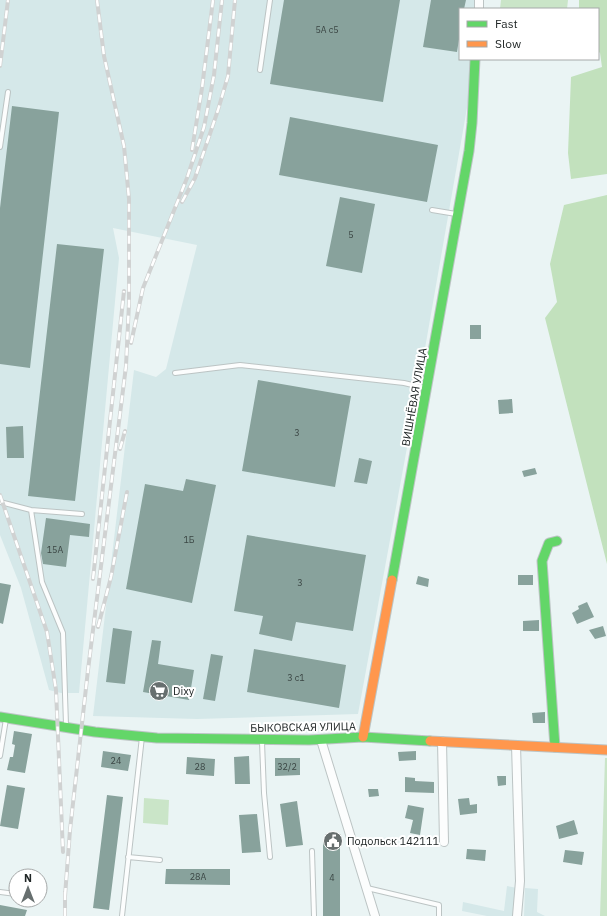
<svg xmlns="http://www.w3.org/2000/svg" width="607" height="916" font-family="'IBM Plex Sans',sans-serif">
<rect width="100%" height="100%" fill="#eaf4f4"/>
<path fill="#d5e8e9" d="M0,0H475V9H460V59H471L468,102L420,377L358,714L197,719L93,716L134,370L156,377L166,369L197,245L113,228L119,258L79,693H61L49,690L21,588L0,535Z
M507,886L517,888L515,916H487L462,911L463,902L504,911Z
M525,888L538,889L537,912L545,916H524Z"/>
<path fill="#cae5c8" d="M501,0H568L567,9H500Z
M605,758H607V916H600Z
M144,798L169,800L168,825L143,823Z"/>
<path fill="#c2e1bd" d="M579,0H607V174L571,179L568,153L571,77L602,67L600,53L598,51V9H579Z
M607,195V564L545,318L557,302L550,264L564,205Z"/>
<path fill="#88a29c" d="M284,0H400L383,102L270,84Z
M431,0H466L464,9H460V33L457,52L423,47Z
M12,106L59,112L30,368L0,364V208Z
M290,117L438,145L427,202L279,175Z
M340,197L375,204L362,273L326,266Z
M57,244L104,249L75,501L28,496Z
M470,325H481V339H470Z
M258,380L351,396L335,487L242,471Z
M512,399L513,413L499,414L498,400Z
M23,426L24,458H7L6,427Z
M359,458L372,461L367,484L354,482Z
M535,468L537,474L524,477L522,471Z
M186,479L216,485L192,603L126,589L145,484L183,491Z
M46,518L90,524L89,537L70,535L66,567L43,564L41,553Z
M247,535L366,555L353,631L296,622L292,641L259,634L263,616L234,611Z
M518,575H533V585H518Z
M418,576L429,579L428,587L416,584Z
M0,583L11,585L3,624L0,623Z
M587,602L594,617L577,624L572,613L579,609L578,606Z
M539,620V631H523V621Z
M603,626L606,636L595,639L589,630Z
M113,628L132,631L125,684L106,682Z
M152,640L161,641L158,664L194,670L189,700L143,692Z
M254,649L346,665L339,708L247,692Z
M211,654L223,656L215,701L203,699Z
M545,712V723H533L532,713Z
M14,731L32,734L25,773L7,770L10,757H13L15,745L12,744Z
M103,751L131,755L128,771L101,767Z
M416,751V760L399,761L398,752Z
M249,756L250,784H235L234,757Z
M187,757L215,759L214,776L186,774Z
M275,758H300V775L275,776Z
M497,776H506V785L498,786Z
M405,777L415,778V781L434,782V793L405,792Z
M7,785L25,788L18,829L0,826Z
M368,789H378L379,796L369,797Z
M107,795L123,797L109,910L93,908Z
M469,798L470,805L477,804V813L460,815L458,799Z
M297,801L303,845L286,847L280,804Z
M408,805L424,808L420,835L410,833L413,820L405,818Z
M257,814L261,852L242,853L239,815Z
M574,820L578,834L559,839L556,826Z
M323,841H340V916H323Z
M467,849L486,850L485,861L466,859Z
M565,850L584,852L582,865L563,862Z
M166,869H230V885L165,884Z
M0,905L27,910L25,916H0Z"/>
<g fill="none" stroke-linecap="round" stroke-linejoin="round">
<g stroke="#bcc4c4" stroke-width="6">
<path id="lane" d="M260,70L270,0
M0,147L8,92
M432,210L456,214
M175,373L240,365L404,383L425,388
M0,502L31,510L82,514
M31,510L42,582L63,633L66,725
M262,742L264,793L270,857
M0,756L6,719
M312,851L314,916
M128,857L160,860
M367,888L439,905V916
M0,892L16,894
M122,916L142,737"/>
</g>
<g stroke="#bcc4c4" stroke-width="10">
<path id="street" d="M479,9V0
M321,740L375,916
M442,741L444,842
M516,745L520,881L517,916"/>
</g>
<g stroke="#bcc4c4" stroke-width="11">
<path id="fast" d="M392,580L469,151L472,123L475,59
M0,717L95,732L157,738L309,740L363,737L430,741
M555,747L542,561L549,543L557,541"/>
</g>
<g stroke="#bcc4c4" stroke-width="11">
<path id="slow" d="M363,737L392,580
M430,741L607,750"/>
</g>
<use href="#lane" stroke="#fcfdfd" stroke-width="4"/>
<use href="#street" stroke="#fcfdfd" stroke-width="8"/>
<use href="#fast" stroke="#63d668" stroke-width="9"/>
<use href="#slow" stroke="#ff974d" stroke-width="9"/>
<g stroke="#d0d2d2" stroke-width="4">
<path id="rail" d="M0,66L8,0
M192,150L202,88L213,0
M182,202L195,178L218,110L228,76L235,0
M131,343L143,288L187,178L204,127L214,75L222,0
M120,449L125,431
M0,495L47,632L56,690L63,852
M93,579L124,291
M98,627L111,577L127,492
M65,892V916
M65,896L70,830L88,670L126,366L129,303V199L124,146L104,56L97,0"/>
</g>
<use href="#rail" stroke="#fff" stroke-width="2.5" stroke-dasharray="8" stroke-linecap="butt"/>
</g>
<defs>
<g id="supermarket-disc" transform="scale(1)"><circle r="9.5" fill="#676f6f" stroke="#fff"/><path d="M-6-5.5h2.5l.6 2H6L4.5 2H-2.5L-4.4-4H-6ZM-1.5 3.2a1.3 1.3 0 1 0 .1 0ZM3 3.2a1.3 1.3 0 1 0 .1 0Z" fill="#fff"/></g>
<g id="civic-disc" transform="scale(1)"><circle r="9.5" fill="#676f6f" stroke="#fff"/><path d="M-.6-6.5H3V-4.5H.6V-3L4-1V1h2V6H-6V1h2V-1L-.6-3ZM-1.2 2.5V6h2.4V2.5Z" fill="#fff"/></g>
</defs>
<g fill-rule="evenodd">
<use href="#supermarket-disc" x="159" y="691"/>
<use href="#civic-disc" x="333" y="841"/>
</g>
<g text-anchor="middle" stroke-width="4" stroke-linejoin="round" paint-order="stroke">
<g font-size="9" fill="#3b4644">
<text x="327" y="33">5А с5</text>
<text x="351" y="238">5</text>
<text x="297" y="436">3</text>
<text x="189" y="543">1Б</text>
<text x="55" y="553">15А</text>
<text x="300" y="586">3</text>
<text x="296" y="681">3 с1</text>
<text x="116" y="764">24</text>
<text x="200" y="770">28</text>
<text x="287" y="770">32/2</text>
<text x="198" y="880">28А</text>
<text x="332" y="881">4</text>
</g>
<g font-size="11" fill="#212727" stroke="#fff">
<text transform="translate(414 397) rotate(-80)" y="4">ВИШНЁВАЯ УЛИЦА</text>
<text transform="translate(303 727) rotate(-1)" y="4">БЫКОВСКАЯ УЛИЦА</text>
</g>
<g font-size="11" fill="#212727" stroke="#fff" text-anchor="start">
<text x="173" y="695">Dixy</text>
<text x="347" y="845">Подольск 142111</text>
</g>
</g>
<rect x="459" y="8" width="140" height="52" fill="#ffffff" stroke="#a6a9a9"/>
<rect x="467" y="21" width="20" height="6" fill="#63d668" stroke="#a6a9a9"/>
<text x="495" y="28" font-size="12" fill="#212727">Fast</text>
<rect x="467" y="41" width="20" height="6" fill="#ff974d" stroke="#a6a9a9"/>
<text x="495" y="48" font-size="12" fill="#212727">Slow</text>
<g transform="translate(28 888)"><circle r="19" fill="#ffffff" stroke="#a6a9a9"/>
<path d="M0-3L7 15L0 10L-7 15Z" fill="#676f6f"/>
<text y="-6" font-size="11" font-weight="bold" text-anchor="middle" fill="#212727">N</text>
</g>
</svg>
